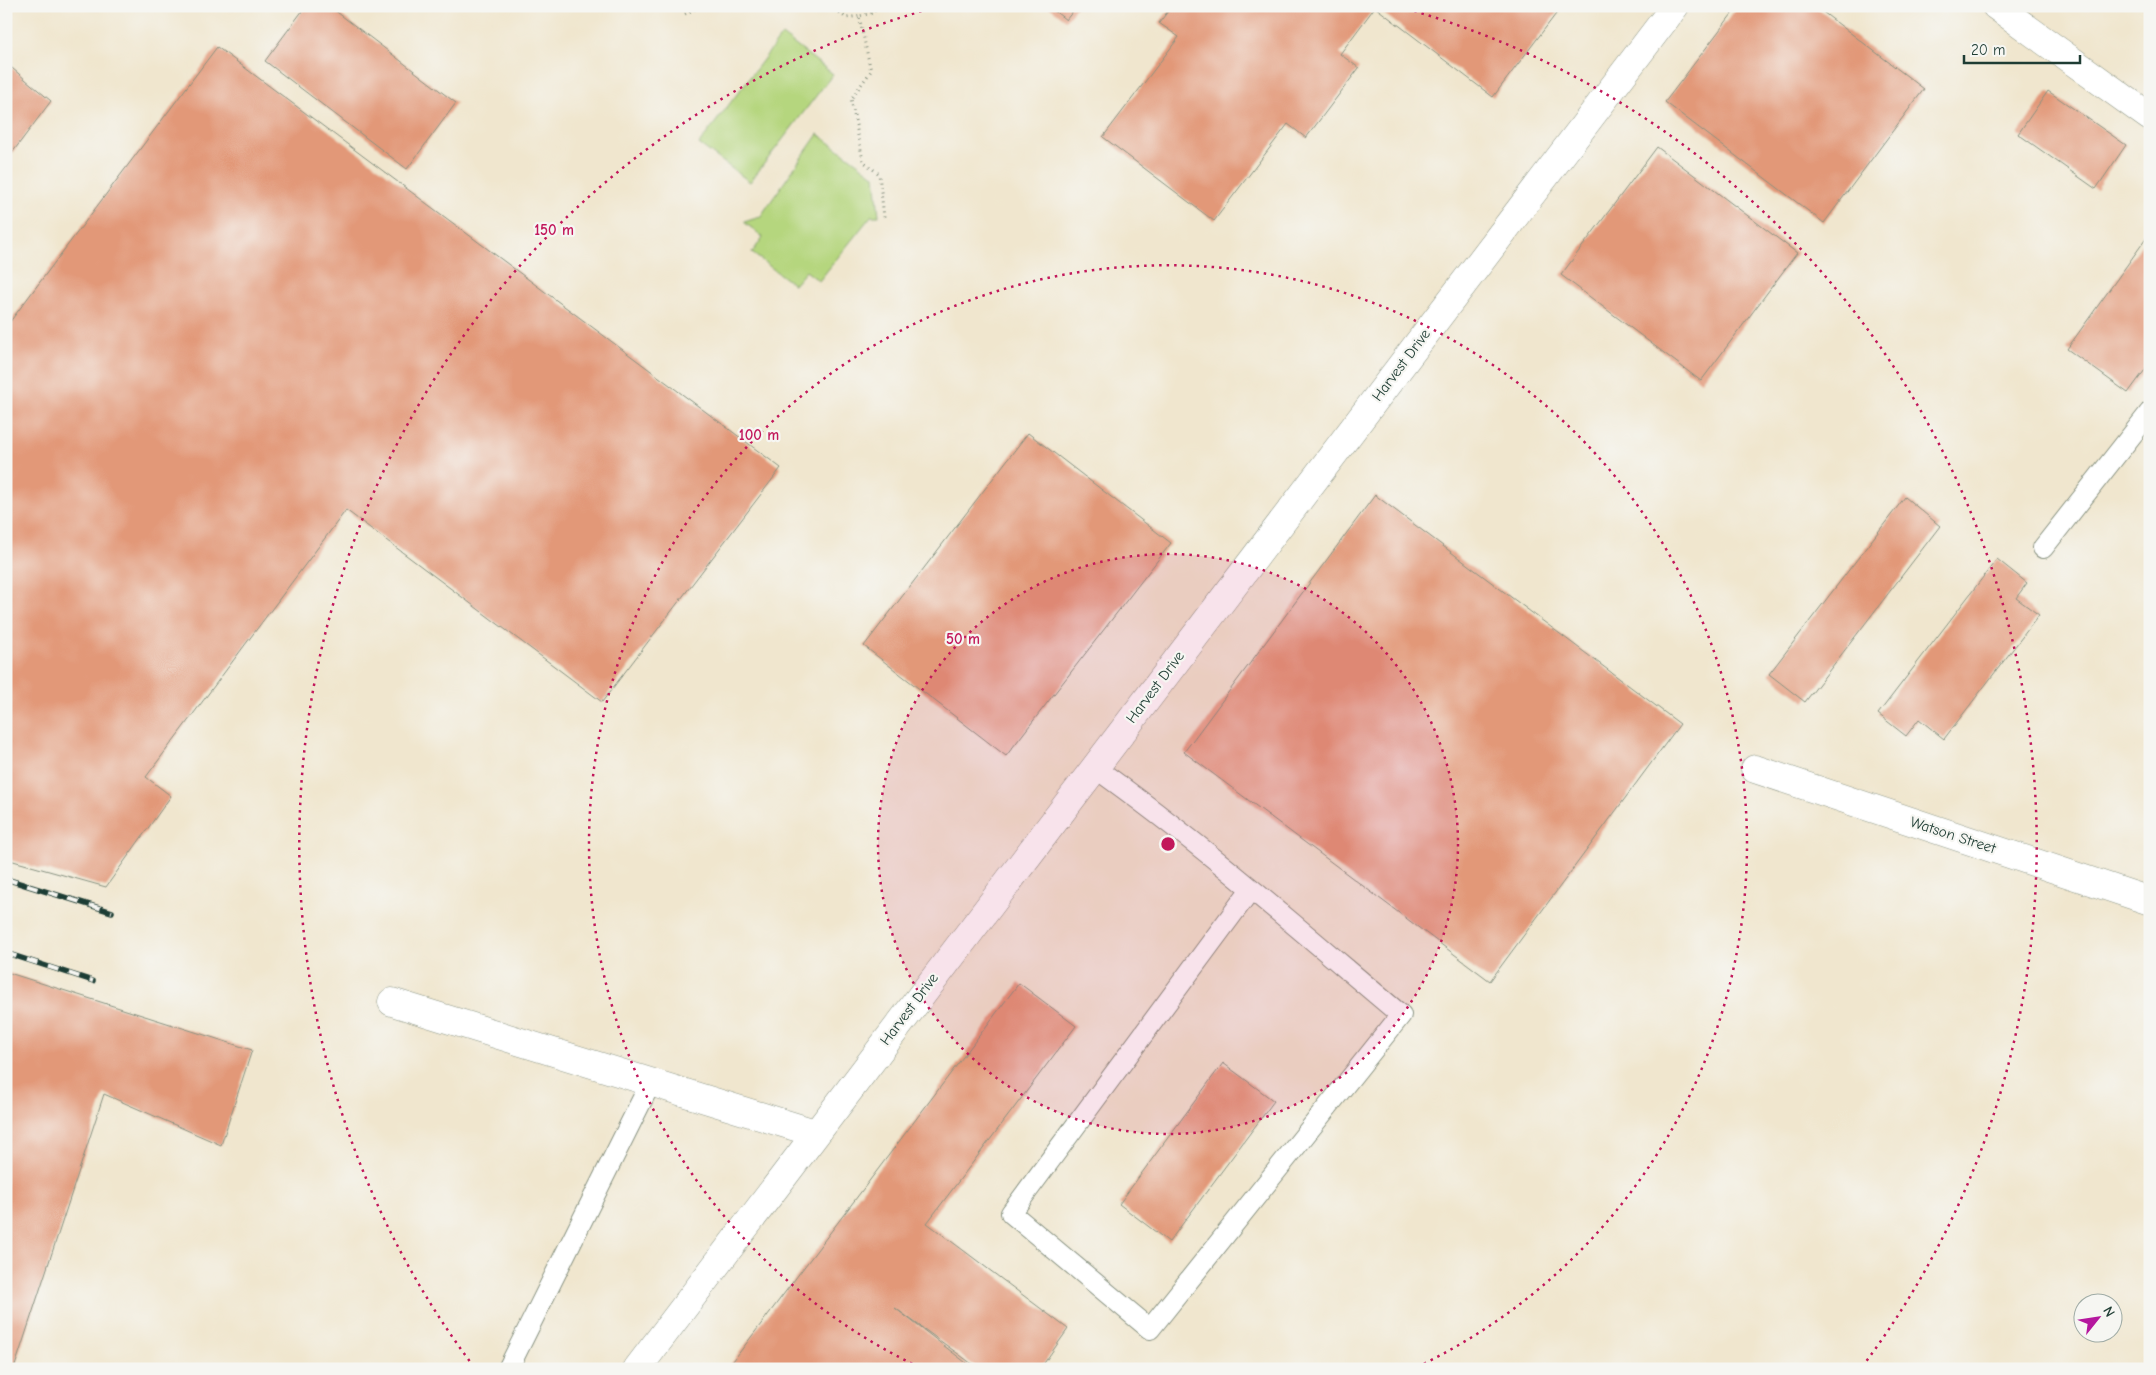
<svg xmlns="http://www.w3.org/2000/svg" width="2156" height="1375" font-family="'Comic Neue',sans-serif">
<rect width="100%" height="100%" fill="#f6f6f2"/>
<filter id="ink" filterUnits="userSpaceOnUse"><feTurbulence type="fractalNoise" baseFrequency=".02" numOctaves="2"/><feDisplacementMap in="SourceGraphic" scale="10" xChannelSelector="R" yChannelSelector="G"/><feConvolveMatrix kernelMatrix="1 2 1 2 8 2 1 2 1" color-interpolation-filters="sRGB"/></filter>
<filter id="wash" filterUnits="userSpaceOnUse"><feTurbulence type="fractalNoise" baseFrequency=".0096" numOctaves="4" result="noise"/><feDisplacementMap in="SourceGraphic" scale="20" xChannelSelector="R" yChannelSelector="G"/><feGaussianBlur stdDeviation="1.12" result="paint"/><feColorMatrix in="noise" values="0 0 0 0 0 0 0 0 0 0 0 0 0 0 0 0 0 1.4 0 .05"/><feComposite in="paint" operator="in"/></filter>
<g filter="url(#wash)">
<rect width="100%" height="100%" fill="#f0e6ce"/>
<path fill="#b5d67e" stroke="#6a8a59" d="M782,35L833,74L750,182L699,144Z
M818,134L875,176L879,216H871L819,281L806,271L794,285L752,253L763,237L744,222L760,217Z"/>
<g id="blocks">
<path fill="#e29878" d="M306,6H329L456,103L407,169L265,61Z
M1048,6H1077L1066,20Z
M1172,6H1562L1493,97L1375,7L1340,54L1359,68L1306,138L1288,124L1214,221L1103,137L1179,37L1159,23Z
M1738,6H1815L1924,89L1824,223L1665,102Z
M217,47L781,468L602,702L346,510L146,777L171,796L106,887L6,859V327Z
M6,63L51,101L6,161Z
M2048,91L2126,145L2096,189L2018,134Z
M1657,147L1797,253L1701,381L1561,275Z
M2150,233V363L2128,393L2067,349Z
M1028,433L1171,543L1006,756L864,646Z
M1375,495L1680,724L1490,981L1184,752Z
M1905,497L1940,526L1805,702L1769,674Z
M1997,559L2027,583L2016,598L2039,615L1944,739L1919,719L1906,736L1878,714Z
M6,972L252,1050L221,1145L104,1094L14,1369H6Z
M1019,983L1076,1026L927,1223L1068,1329L1040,1369H979L895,1308L974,1369H727Z
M1223,1063L1274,1101L1169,1242L1119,1204Z"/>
</g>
</g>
<g filter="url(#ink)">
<use href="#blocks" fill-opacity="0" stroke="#889281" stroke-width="1"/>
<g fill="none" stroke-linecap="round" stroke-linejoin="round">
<g stroke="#889281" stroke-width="22">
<path id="lane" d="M2043,548L2150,412
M1094,767C1201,843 1300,930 1401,1015L1150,1329L1011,1213L1251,889
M508,1369L651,1082"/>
</g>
<g stroke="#889281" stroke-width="29">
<path id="street" d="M1755,769L2150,901
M392,1002L815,1133
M637,1369L1675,6"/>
</g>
<g stroke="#889281" stroke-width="29">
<path id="secondary" d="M1996,6L2150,117"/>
</g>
<path stroke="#889281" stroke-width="3" stroke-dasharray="1 4" stroke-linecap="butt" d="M832,6L846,18L859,16
M878,6L873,13L859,16L871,71L851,99L863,161L879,174L884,217
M685,14L701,6"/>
<use href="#lane" stroke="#fff" stroke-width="20"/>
<use href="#street" stroke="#fff" stroke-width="28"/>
<use href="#secondary" stroke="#fff" stroke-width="28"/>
<g stroke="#1f3d34" stroke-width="5.5">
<path id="rail" d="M6,879L112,912
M6,953L93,981"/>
</g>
<use href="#rail" stroke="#f6f6f2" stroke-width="4" stroke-dasharray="11" stroke-linecap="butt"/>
</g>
</g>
<circle cx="1168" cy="844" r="290" fill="#c2185b" fill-opacity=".12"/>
<g fill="none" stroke="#c2185b" stroke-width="2.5" stroke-dasharray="2.5 5">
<circle cx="1168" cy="844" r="290"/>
<path d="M919 1367A579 579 0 1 1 1417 1367"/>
<path d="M474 1367A869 869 0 0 1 936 7M1400 7A869 869 0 0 1 1862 1367"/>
</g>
<g text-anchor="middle" stroke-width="4.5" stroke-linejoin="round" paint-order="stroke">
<g font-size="15" fill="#1f3d34" stroke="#f6f6f2">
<text transform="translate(1401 365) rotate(-53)" y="5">Harvest Drive</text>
<text transform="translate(1155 687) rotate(-53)" y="5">Harvest Drive</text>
<text transform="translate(1953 835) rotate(18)" y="5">Watson Street</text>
<text transform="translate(909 1009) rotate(-53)" y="5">Harvest Drive</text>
</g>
</g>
<circle cx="1168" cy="844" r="8" fill="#c2185b" stroke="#f6f6f2" stroke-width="2.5"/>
<g font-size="15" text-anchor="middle" font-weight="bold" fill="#c2185b" stroke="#f6f6f2" stroke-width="4.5" stroke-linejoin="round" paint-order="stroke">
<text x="554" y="235">150 m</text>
<text x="759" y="440">100 m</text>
<text x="963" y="644">50 m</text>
</g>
<rect width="2156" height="1375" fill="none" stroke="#f6f6f2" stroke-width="25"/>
<g transform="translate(2098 1318) rotate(60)"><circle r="24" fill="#f6f6f2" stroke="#a0aca6"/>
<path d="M0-4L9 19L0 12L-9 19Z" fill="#b5179e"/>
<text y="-8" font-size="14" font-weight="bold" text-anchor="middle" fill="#1f3d34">N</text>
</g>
<path d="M1964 55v8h116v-8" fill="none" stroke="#1f3d34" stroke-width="2.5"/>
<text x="1971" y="55" font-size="15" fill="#1f3d34" stroke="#f6f6f2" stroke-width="4" paint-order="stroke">20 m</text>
</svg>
